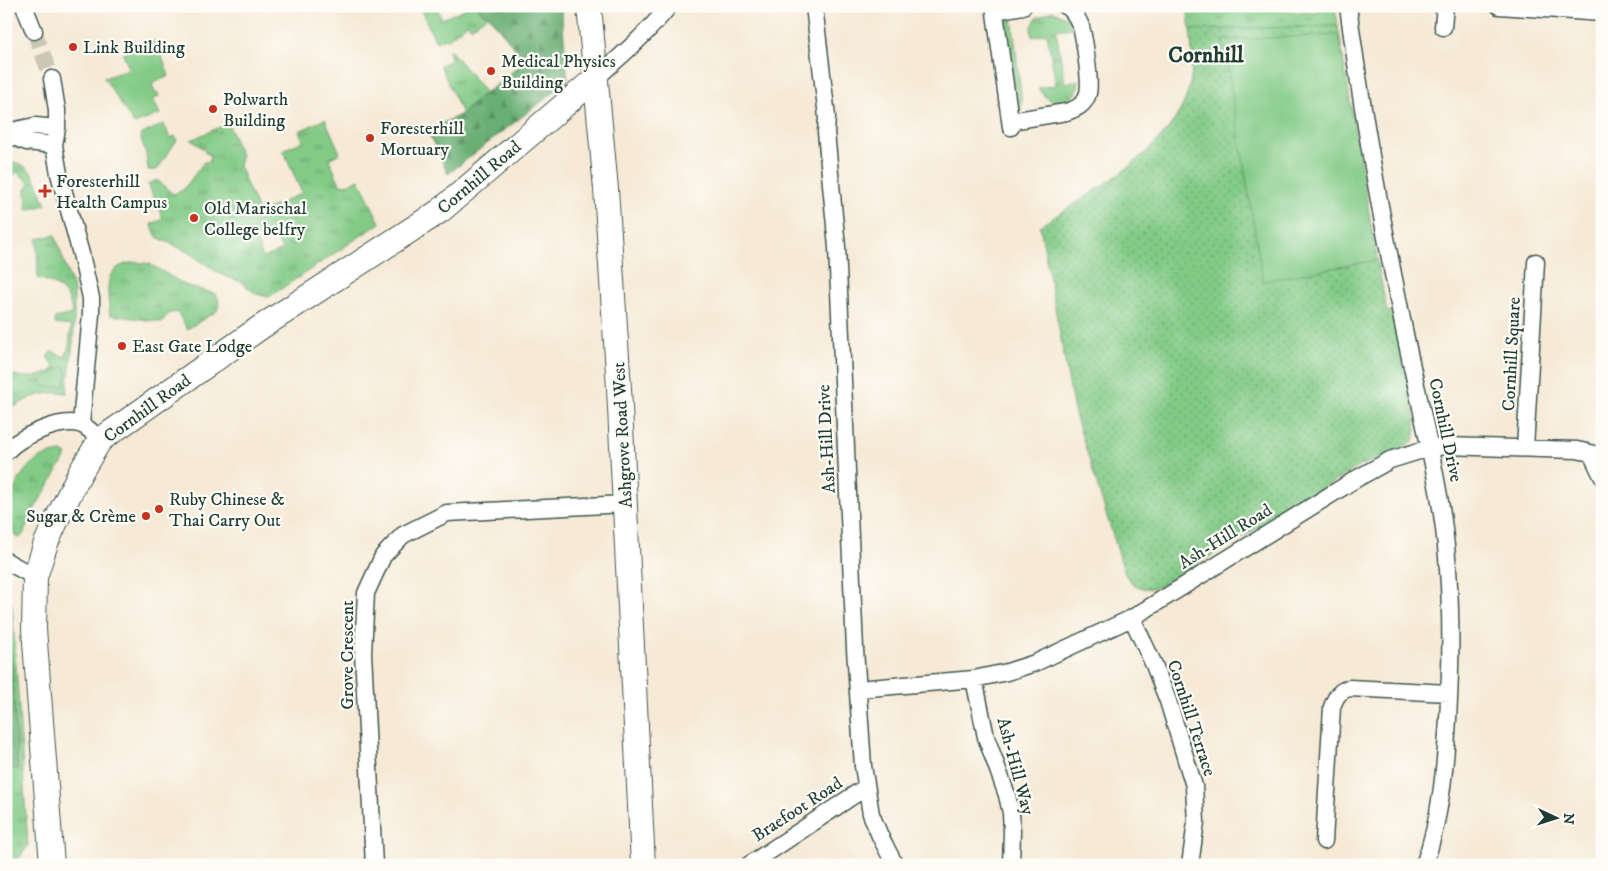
<svg xmlns="http://www.w3.org/2000/svg" width="1608" height="871" font-family="'IM FELL DW Pica',serif">
<defs>
<pattern id="grass-tufts" width="24" height="20" patternUnits="userSpaceOnUse" patternTransform="scale(1.25)"><rect width="24" height="20" fill="#82ca86"/><path d="M3 7l-1-3M5 7V3M7 7l1-3M15 17l-1-3M17 17v-4M19 17l1-3" fill="none" stroke="#6aa56e"/></pattern>
<pattern id="forest-firs" width="22" height="20" patternUnits="userSpaceOnUse" patternTransform="scale(1.25)"><rect width="22" height="20" fill="#69ae73"/><path d="M5 1l3.5 6h-7zM16 11l3.5 6h-7z" fill="#568f5f"/></pattern>
<pattern id="park-dots" width="8" height="8" patternUnits="userSpaceOnUse" patternTransform="scale(1.25)"><rect width="8" height="8" fill="#82ca86"/><path d="M2 2h.1M6 6h.1" fill="none" stroke="#6aa56e" stroke-width="1.8" stroke-linecap="round"/></pattern>
</defs>
<rect width="100%" height="100%" fill="#fdfcf7"/>
<filter id="ink" filterUnits="userSpaceOnUse"><feTurbulence type="fractalNoise" baseFrequency=".02" numOctaves="2"/><feDisplacementMap in="SourceGraphic" scale="10" xChannelSelector="R" yChannelSelector="G"/><feConvolveMatrix kernelMatrix="1 2 1 2 8 2 1 2 1" color-interpolation-filters="sRGB"/></filter>
<filter id="wash" filterUnits="userSpaceOnUse"><feTurbulence type="fractalNoise" baseFrequency=".0096" numOctaves="4" result="noise"/><feDisplacementMap in="SourceGraphic" scale="20" xChannelSelector="R" yChannelSelector="G"/><feGaussianBlur stdDeviation="1.12" result="paint"/><feColorMatrix in="noise" values="0 0 0 0 0 0 0 0 0 0 0 0 0 0 0 0 0 1.4 0 .05"/><feComposite in="paint" operator="in"/></filter>
<g filter="url(#wash)">
<rect width="100%" height="100%" fill="#f6e9d5"/>
<path fill="url(#grass-tufts)" stroke="#50845d" fill-rule="evenodd" d="M423,6H436L442,19L471,6H478L481,12L488,15L471,28L468,23L447,40L445,38L436,42L420,8Z
M1187,6H1221L1317,13V6H1335L1338,26L1190,30Z
M1053,11L1068,18L1072,28L1056,30L1065,83L1079,80C1077,106 1051,110 1038,88L1056,85L1047,33L1032,37L1031,29L1036,18Z
M1009,17H1012L1022,103L1020,111L1017,110L1006,24Z
M450,50L486,93L468,107L462,114L440,65L452,60L448,51Z
M325,119L340,153L329,159L340,184L347,185L359,179L380,223L269,297L256,294L241,282L220,274L188,252L157,237L151,224L163,219L148,184L157,180L173,194L183,190L204,162H210V154L205,153V150L191,140L228,123L241,156L239,166L259,213L302,193L283,150L303,141L299,131ZM273,230L282,250L263,258L255,237Z
M6,162C34,161 37,184 46,205L27,210L26,189L30,183L17,172L6,184Z
M55,235L74,291V334L67,393C39,391 29,398 6,412V372C21,379 42,379 55,368L47,357L52,351L65,357L69,346L71,326L55,324V318L72,314C70,292 59,285 38,278L37,239Z
M137,262L150,264L185,285L216,294C219,299 220,305 217,311L187,329L178,313C170,311 166,316 162,322L110,315C107,288 102,265 137,262Z
M62,452L67,455L34,510L23,535L21,537L17,538C0,516 14,474 37,460C45,455 53,453 62,452Z
M6,601L12,604L28,846L14,865H6Z"/>
<path fill="url(#forest-firs)" stroke="#447654" d="M478,6H561L568,81L448,174L427,130L462,114L479,97L499,83L502,86L509,80L507,76L525,61L488,15L481,12Z
M6,615H9L18,769L9,768L6,765Z"/>
<path fill="url(#park-dots)" stroke="#50845d" d="M1338,26L1358,158L1387,312L1392,311L1415,418L1416,430L1414,440L1404,447L1360,466L1159,587C1145,591 1133,588 1125,574L1074,411L1040,226C1090,193 1173,150 1189,88C1194,69 1192,49 1190,30Z"/>
<path fill="#82ca86" stroke="#50845d" d="M1339,35L1377,260L1263,281L1223,40Z
M156,41L169,76L152,84L155,93H158L159,96L153,99L160,114L134,124L104,78L129,69L123,53Z
M164,124L170,138L175,136L177,140L157,170H148L146,154L140,135Z
M64,366L67,373L65,385L56,387H44L41,381L44,378Z"/>
</g>
<g filter="url(#ink)">
<g fill="none" stroke-linecap="round" stroke-linejoin="round">
<path stroke="#cbc7b5" stroke-width="16" stroke-dasharray="16 8" stroke-linecap="butt" d="M34,31L52,79"/>
<g stroke="#3f574c" stroke-width="19">
<path id="street" d="M24,6L34,31
M814,6L827,117L826,132L837,247L855,649L863,766L871,814L880,836L895,865
M994,6L1011,127
M1348,6C1361,106 1379,205 1399,304C1412,374 1431,443 1442,514C1452,581 1452,650 1448,719C1445,768 1441,818 1424,865
M1499,6L1602,13
M995,11L1023,6
M1443,27L1445,6
M596,78C622,55 647,34 669,6
M52,79L57,110V128L54,145L59,174L81,254L91,298V314L81,424
M1011,121L1066,112C1076,109 1085,105 1088,93C1091,83 1084,34 1080,24C1077,18 1073,9 1066,6
M6,132L35,126L57,128
M6,134L27,142L54,145
M1525,448L1536,262
M6,452C19,437 62,417 82,425C89,428 95,435 100,440
M6,561L35,577
M1132,618L1154,665L1168,701L1194,786L1196,822L1190,865
M974,679L986,737L1007,795L1011,813L1012,832L1011,865
M858,689L974,679L1007,672L1035,663L1132,618L1356,479L1390,460L1429,448L1446,446L1577,450L1591,453L1602,476
M1324,841L1332,707C1336,696 1339,691 1349,688L1449,693
M374,865L363,653L366,593L383,556L403,535L447,513L626,504
M749,865L866,787"/>
</g>
<g stroke="#3f574c" stroke-width="26">
<path id="secondary" d="M589,6L606,189L619,388L643,865
M52,865L34,629L35,577L46,543L58,517L80,473L100,440L261,327L440,211L596,78"/>
</g>
<use href="#street" stroke="#fff" stroke-width="16"/>
<use href="#secondary" stroke="#fff" stroke-width="24"/>
</g>
</g>
<g fill="#c8321e" stroke="#fdfcf7" stroke-width="2">
<circle cx="73" cy="47" r="5"/>
<circle cx="491" cy="71" r="5"/>
<circle cx="213" cy="109" r="5"/>
<circle cx="370" cy="138" r="5"/>
<path d="M42.5 183.5h5v5h5v5h-5v5h-5v-5h-5v-5h5z"/>
<circle cx="194" cy="218" r="5"/>
<circle cx="122" cy="346" r="5"/>
<circle cx="159" cy="509" r="5"/>
<circle cx="146" cy="516" r="5"/>
</g>
<g text-anchor="middle" stroke-width="4.5" stroke-linejoin="round" paint-order="stroke">
<g font-size="18" fill="#1f3d34" stroke="#fdfcf7" text-anchor="start">
<text x="83" y="53">Link Building</text>
<text x="501" y="67">Medical Physics<tspan x="501" dy="21">Building</tspan></text>
<text x="223" y="105">Polwarth<tspan x="223" dy="21">Building</tspan></text>
<text x="380" y="134">Foresterhill<tspan x="380" dy="21">Mortuary</tspan></text>
<text x="56" y="187">Foresterhill<tspan x="56" dy="21">Health Campus</tspan></text>
<text x="204" y="214">Old Marischal<tspan x="204" dy="21">College belfry</tspan></text>
<text x="132" y="352">East Gate Lodge</text>
<text x="169" y="505">Ruby Chinese &amp;<tspan x="169" dy="21">Thai Carry Out</tspan></text>
<text x="136" y="522" text-anchor="end">Sugar &amp; Crème</text>
</g>
<g font-size="18" fill="#1f3d34" stroke="#fdfcf7">
<text transform="translate(479 177) rotate(-40)" y="6">Cornhill Road</text>
<text transform="translate(1511 354) rotate(-87)" y="6">Cornhill Square</text>
<text transform="translate(147 408) rotate(-36)" y="6">Cornhill Road</text>
<text transform="translate(1446 430) rotate(78)" y="6">Cornhill Drive</text>
<text transform="translate(622 435) rotate(-93)" y="6">Ashgrove Road West</text>
<text transform="translate(826 439) rotate(-93)" y="6">Ash-Hill Drive</text>
<text transform="translate(1225 536) rotate(-32)" y="6">Ash-Hill Road</text>
<text transform="translate(347 655) rotate(-90)" y="6">Grove Crescent</text>
<text transform="translate(1192 718) rotate(72)" y="6">Cornhill Terrace</text>
<text transform="translate(1016 766) rotate(75)" y="6">Ash-Hill Way</text>
<text transform="translate(797 809) rotate(-33)" y="6">Braefoot Road</text>
</g>
<g font-size="22" font-weight="bold" fill="#1f3d34" stroke="#fdfcf7">
<text x="1206" y="62">Cornhill</text>
</g>
</g>
<rect width="1608" height="871" fill="none" stroke="#fdfcf7" stroke-width="25"/>
<g transform="translate(1556 818) rotate(94)" stroke="#fdfcf7" stroke-width="4" paint-order="stroke">
<path d="M0-4L9 19L0 12L-9 19Z" fill="#1f3d34"/>
<text y="-8" font-size="14" font-weight="bold" text-anchor="middle" fill="#1f3d34">N</text>
</g>
</svg>
